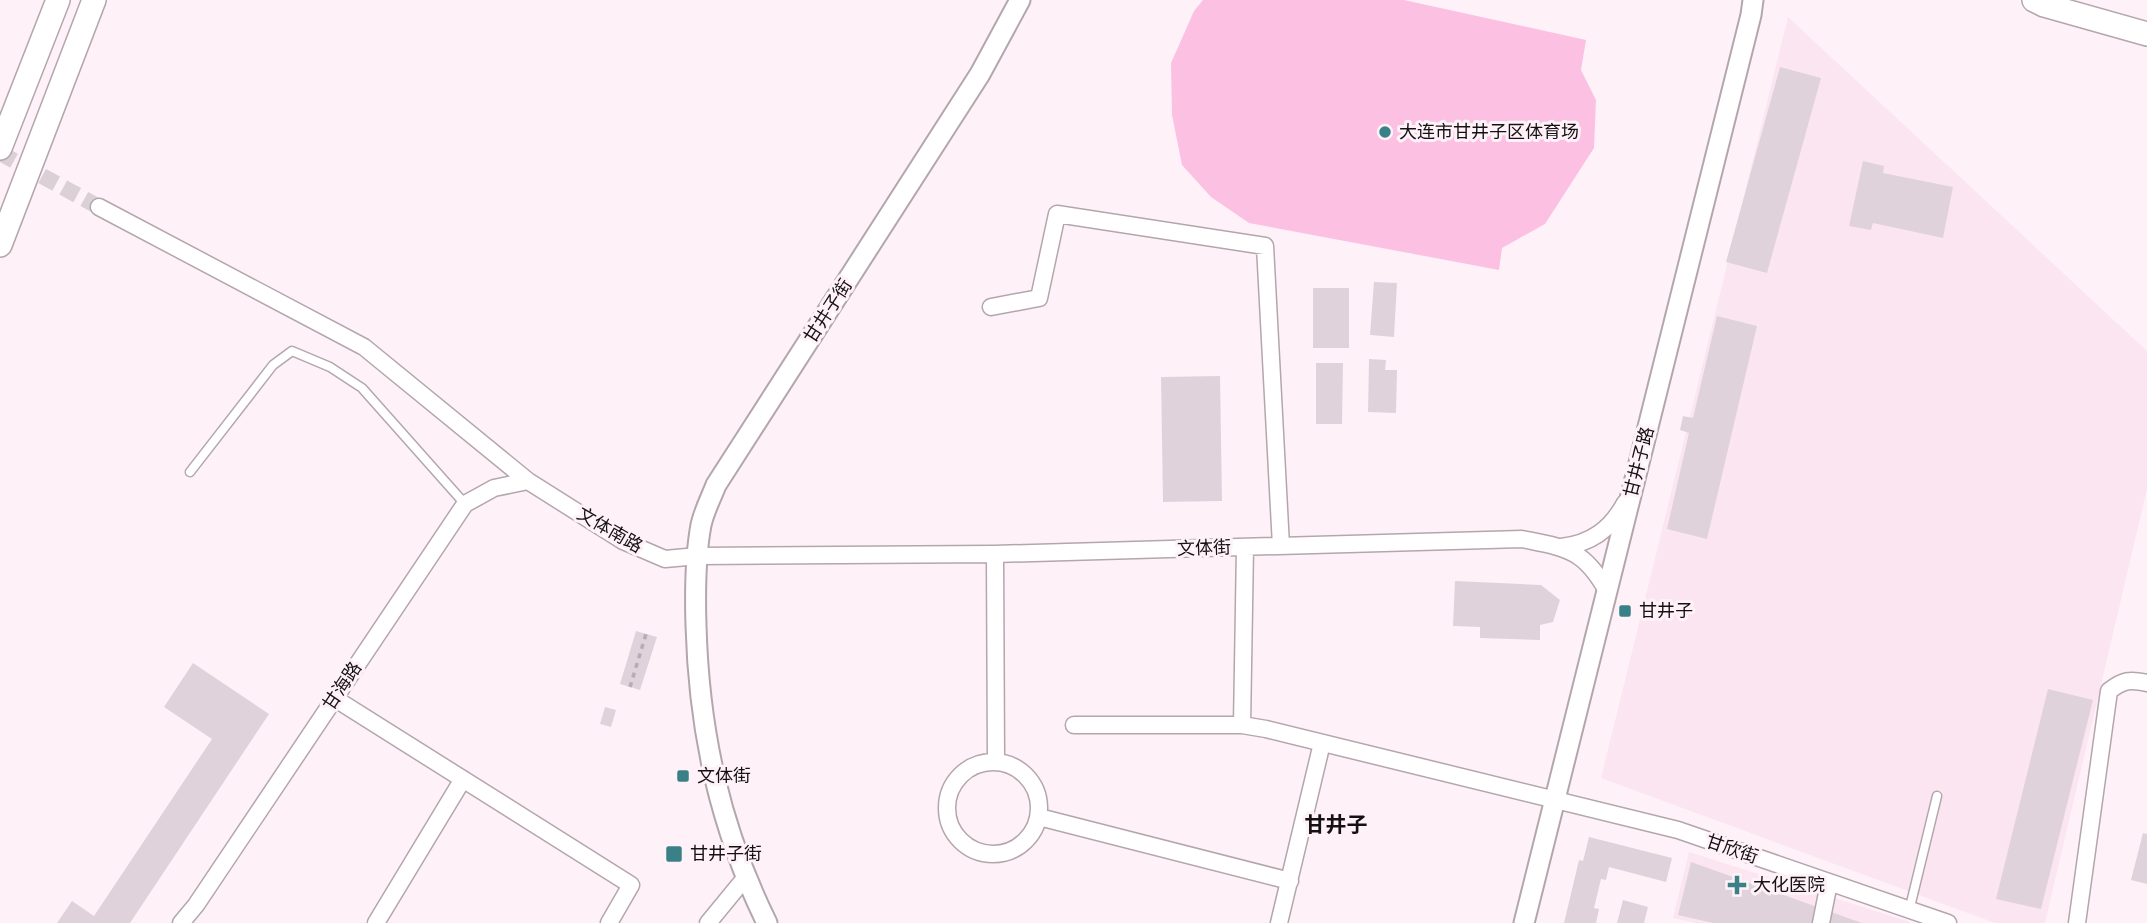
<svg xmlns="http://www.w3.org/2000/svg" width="2147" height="923" font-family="'Public Sans','Noto Sans SC',sans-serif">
<rect width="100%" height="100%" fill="#fef2f8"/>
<path fill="#fbe5f0" d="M1788,17L2147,351V489L2045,923H1995L1601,778Z
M1689,852L1910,922V923H1696L1673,918Z"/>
<path fill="#fcc1e2" d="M1203,0H1404L1586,40L1581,70L1596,100L1594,148L1545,224L1502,248L1499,270L1249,223L1211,197L1182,165L1172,115L1171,63L1194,11Z"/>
<path fill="#e0d2da" d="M1780,67L1821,78L1767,273L1726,262Z
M1863,161L1884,166L1883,173L1953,187L1943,238L1873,223L1871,230L1849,226Z
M1374,282L1397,283L1394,337L1370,335Z
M1313,288H1349V348H1313Z
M1717,316L1757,326L1707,539L1667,529L1689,433L1680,430L1683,416L1693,418Z
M1369,359L1386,360L1385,370H1397L1396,413L1368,412Z
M1316,363H1343L1342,424H1316Z
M1220,376L1222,501L1163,502L1161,377Z
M1455,581L1541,585L1560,600L1553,622L1540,625V640L1480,638V627L1453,626Z
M636,631L657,637L640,690L620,684Z
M193,663L269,714L130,923H57L72,901L94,916L212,739L164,707Z
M2048,689L2093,700L2041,909L1996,899Z
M605,707L616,710L611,727L600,724Z
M2143,833L2147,834V884L2131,880Z
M1589,837L1672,858L1666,882L1609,867L1606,880L1601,879L1594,908L1599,909L1596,923H1564L1579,860L1583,861Z
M1691,862L1862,923H1713L1678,915Z
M1623,900L1648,907L1644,923H1617Z"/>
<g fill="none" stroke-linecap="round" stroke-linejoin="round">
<path stroke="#dbd0d6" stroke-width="16" stroke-dasharray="16 8" stroke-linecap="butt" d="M0,153L99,207"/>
<g stroke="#b3a6ad" stroke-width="11">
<path id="service" d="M190,472L273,365L292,351L330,367L362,388L465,504
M1909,911L1937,796"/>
</g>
<g stroke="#b3a6ad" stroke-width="19">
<path id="minor" d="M99,207L364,347L528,481L623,541L665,559L698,556L995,554L1522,539C1566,548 1584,549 1607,591
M991,307L1039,298L1057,214L1265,246L1281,546
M1561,547C1591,544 1611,529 1625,503
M995,554L996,761
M334,698L631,885L609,923
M1074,725H1242L1266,729L1678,830L1948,923
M1242,725L1245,547
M947 808a46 46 0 1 1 92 0a46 46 0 1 1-92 0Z
M1039,817L1290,881
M181,923L196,905L465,504L494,488L528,481
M376,923L463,779
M708,923L745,878
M1279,923L1322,743
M1821,923L1829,883
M2077,923L2109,691C2123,680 2130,679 2147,683"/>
</g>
<g stroke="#b3a6ad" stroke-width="23">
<path id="tertiary" d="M767,923C720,828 699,732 696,626C695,593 695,557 701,525C704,511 711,498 716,485L980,74L1020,0
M1524,923L1751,15L1753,0"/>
</g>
<g stroke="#b3a6ad" stroke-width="26">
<path id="secondary" d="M2034,0L2044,5L2147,34
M0,148L58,0
M0,245L94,0"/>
</g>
<path stroke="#b6acb1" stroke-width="3.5" stroke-dasharray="5 5" stroke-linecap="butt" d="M630,687L646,634"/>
<use href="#service" stroke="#fff" stroke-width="8"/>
<use href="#minor" stroke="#fff" stroke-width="16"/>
<use href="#tertiary" stroke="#fff" stroke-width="19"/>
<use href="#secondary" stroke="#fff" stroke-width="23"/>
</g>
<g fill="#398187" stroke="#fef2f8" stroke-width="2.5">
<circle cx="1385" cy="132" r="7"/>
<rect x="1618" y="604" width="14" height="14" rx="3.5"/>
<rect x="676" y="769" width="14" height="14" rx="3.5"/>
<rect x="665" y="845" width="18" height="18" rx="3.5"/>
<path d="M1733.5 874.5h7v7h7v7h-7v7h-7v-7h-7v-7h7z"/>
</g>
<g text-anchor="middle" stroke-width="6" stroke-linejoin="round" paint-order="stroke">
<g font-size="18" fill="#151113" stroke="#fef2f8" text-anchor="start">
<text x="1399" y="138">大连市甘井子区体育场</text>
<text x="1639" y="617">甘井子</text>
<text x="697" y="782">文体街</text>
<text x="690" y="860">甘井子街</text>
<text x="1753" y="891">大化医院</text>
</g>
<g font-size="18" fill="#151113" stroke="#fef2f8">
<text transform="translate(828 311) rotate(-57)" y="6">甘井子街</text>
<text transform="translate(1639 462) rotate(-76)" y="6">甘井子路</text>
<text transform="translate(610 530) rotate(30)" y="6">文体南路</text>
<text transform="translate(1204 548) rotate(-2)" y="6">文体街</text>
<text transform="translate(342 686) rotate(-56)" y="6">甘海路</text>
<text transform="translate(1732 849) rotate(19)" y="6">甘欣街</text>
</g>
<g font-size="21" font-weight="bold" fill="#151113" stroke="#fef2f8">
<text x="1336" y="832">甘井子</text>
</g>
</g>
</svg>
